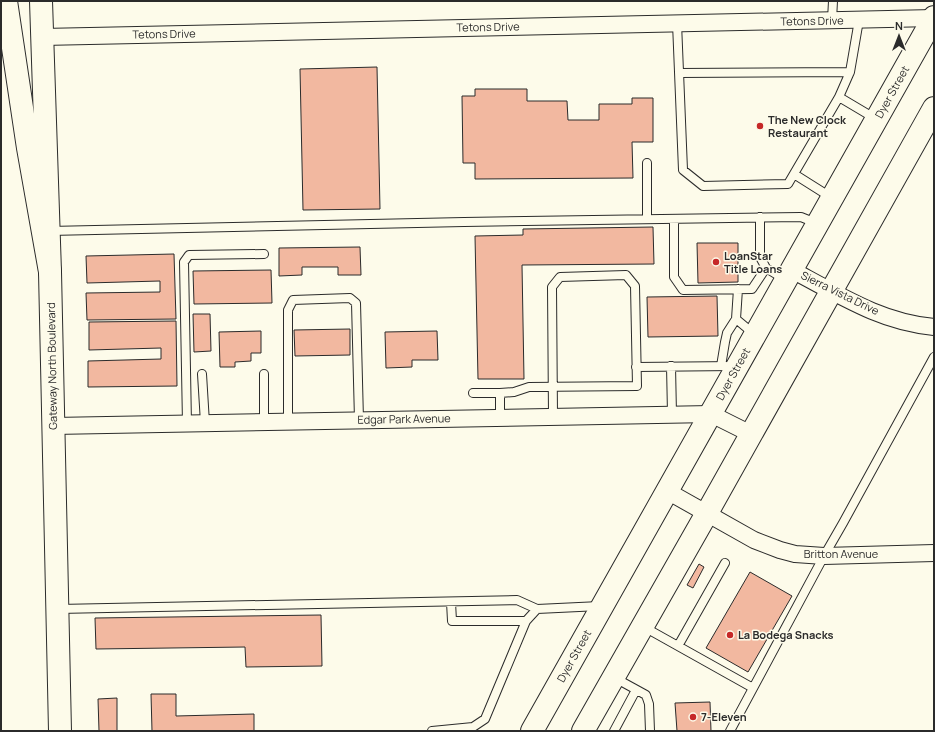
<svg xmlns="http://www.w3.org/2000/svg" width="935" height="732" font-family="Manrope,sans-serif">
<rect width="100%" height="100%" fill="#fdfbea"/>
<path fill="#f2b8a0" stroke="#2b2b2b" d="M377,67L380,209L303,210L300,69Z
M475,89H527V101H567L568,120H599V104H632V98H653V142H632L633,178L475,179V163H463L462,96H475Z
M653,227L654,264L522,265L524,379H478L475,236L523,235V229Z
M697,243H738V282L698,283Z
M360,247L361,275H338V267H302V275L279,276V248Z
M174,254L176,319L87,320L86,293L160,292V281L87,283L86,256Z
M271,270L272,303L194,304L193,271Z
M717,296L718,336L648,337L647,297Z
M193,314H210L211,351L194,352Z
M176,321L177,386L88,387V361L161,359V348L89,350V322Z
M350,329V355L295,356L294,330Z
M261,331V353H251V361L235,362V367H220L219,332Z
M437,331L438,360H412V367L386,368L385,332Z
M699,564L704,567L693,588L687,585Z
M750,572L792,596L748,672L706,648Z
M321,615L322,666L246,667L245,647L96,649L95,618Z
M151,694H176V716L254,714V731H152Z
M117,698V731H99L98,699Z
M710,702L711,731H677L675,703Z"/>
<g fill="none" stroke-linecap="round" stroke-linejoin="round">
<g stroke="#2b2b2b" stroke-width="10">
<path id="service" d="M832,20L833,1
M677,23L683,170L703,186L788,184L839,97L876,119
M850,72L859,20
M679,73L850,72L839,97
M647,163V219
M794,174L832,198
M760,217V257L766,268L786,280
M674,219V277L683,290L752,289L766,268
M49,231L464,222L801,217L816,223
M738,289L736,319L754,334
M671,366L672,414
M721,366L725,342L727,333L736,319
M636,367L735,366
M202,374L205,423
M264,374V422
M473,393H500
M500,417V393L514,392L529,387L637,386L635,286L626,275L560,277L552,287L553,416
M288,422V310L293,300L350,298L356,303L359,420
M187,424L184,262L189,255L264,254
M451,602L452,621H526
M58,609L517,600L537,609
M644,627L753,688
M678,646L725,563
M615,678L646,695L649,704L650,731
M432,731L473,727L485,719L526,621L537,609L600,606
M614,731L636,690
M730,731L824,556L843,523L934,357"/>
</g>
<g stroke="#2b2b2b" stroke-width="18">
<path id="minor" d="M42,37L934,18
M792,270C818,284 844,299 872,311C891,319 913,325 934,327
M53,426L711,414L751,434
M667,491L754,540L780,550L795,554L824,556L934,553"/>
</g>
<g stroke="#2b2b2b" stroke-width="24">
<path id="secondary" d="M41,1L50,272L60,731
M532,731L934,17
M583,731L707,513L934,108"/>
</g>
<g stroke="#2b2b2b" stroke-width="24">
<path id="motorway" d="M6,1L28,148L50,272"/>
</g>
<use href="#service" stroke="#fdfbea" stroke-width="8"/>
<use href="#minor" stroke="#fdfbea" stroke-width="16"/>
<use href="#secondary" stroke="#fdfbea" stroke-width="22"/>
<use href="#motorway" stroke="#fdfbea" stroke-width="22"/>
</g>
<g fill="#c62828" stroke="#fdfbea" stroke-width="1.5">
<circle cx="760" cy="126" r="4"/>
<circle cx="716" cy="262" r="4"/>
<circle cx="730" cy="635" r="4"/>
<circle cx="693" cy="717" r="4"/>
</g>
<g text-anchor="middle" stroke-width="3" stroke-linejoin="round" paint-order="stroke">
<g font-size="11" fill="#2b2b2b" stroke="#fdfbea">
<text transform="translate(812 21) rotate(-1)" y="4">Tetons Drive</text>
<text transform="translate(488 27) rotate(-1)" y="4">Tetons Drive</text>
<text transform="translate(164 34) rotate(-1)" y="4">Tetons Drive</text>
<text transform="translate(892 92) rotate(-61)" y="4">Dyer Street</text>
<text transform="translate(840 293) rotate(26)" y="4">Sierra Vista Drive</text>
<text transform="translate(52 366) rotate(-91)" y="4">Gateway North Boulevard</text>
<text transform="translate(733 374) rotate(-61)" y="4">Dyer Street</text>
<text transform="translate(404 419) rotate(-1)" y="4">Edgar Park Avenue</text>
<text x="841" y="558">Britton Avenue</text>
<text transform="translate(574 656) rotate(-61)" y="4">Dyer Street</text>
</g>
<g font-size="11" font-weight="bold" fill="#2b2b2b" stroke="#fdfbea" text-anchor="start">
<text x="768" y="124">The New Clock<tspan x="768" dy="13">Restaurant</tspan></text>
<text x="724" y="260">LoanStar<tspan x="724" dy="13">Title Loans</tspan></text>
<text x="738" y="639">La Bodega Snacks</text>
<text x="701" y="721">7-Eleven</text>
</g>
</g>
<rect width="935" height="732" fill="none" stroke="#2b2b2b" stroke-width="4"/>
<g transform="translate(899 36)" stroke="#fdfbea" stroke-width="3" paint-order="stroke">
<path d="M0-3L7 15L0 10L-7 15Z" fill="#2b2b2b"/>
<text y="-6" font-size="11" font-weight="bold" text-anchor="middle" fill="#2b2b2b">N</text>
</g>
</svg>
